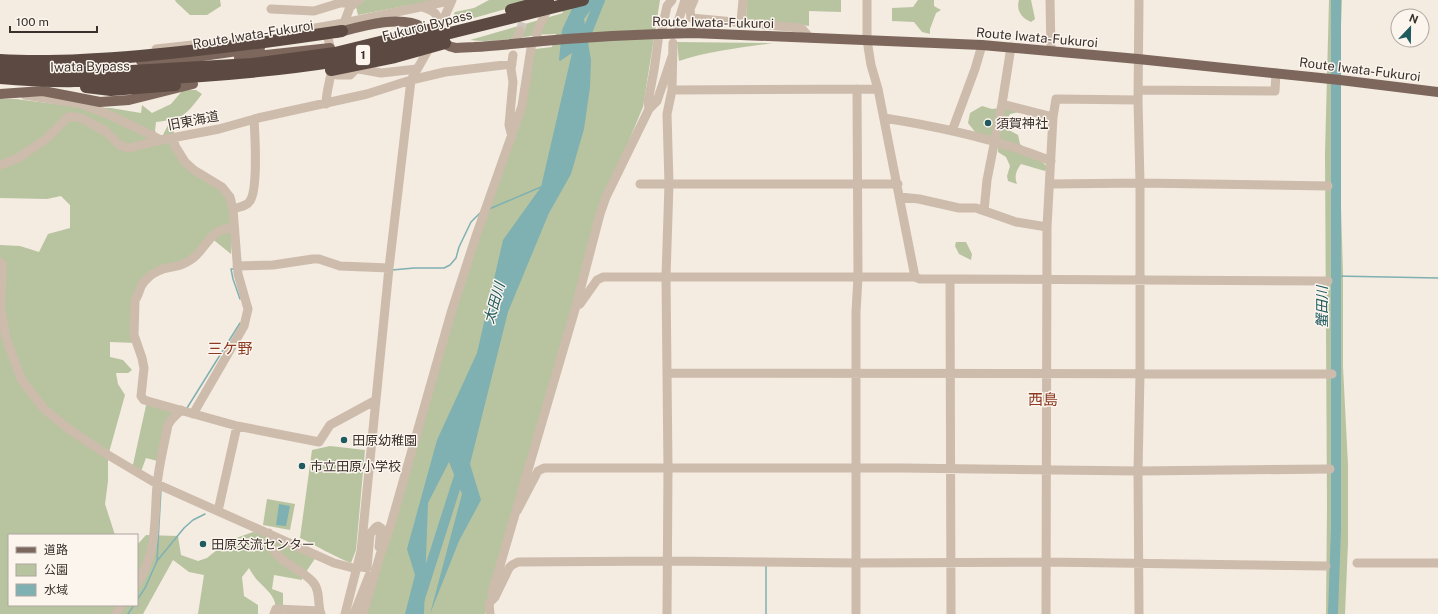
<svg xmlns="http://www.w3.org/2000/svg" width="1438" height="614" font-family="'Public Sans','Noto Sans JP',sans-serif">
<rect width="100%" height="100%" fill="#f4ebe1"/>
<path fill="#b8c4a0" d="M175,0H220L221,6L207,15H190L176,2Z
M364,0H436L358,15L356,7Z
M489,0H537L474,18H452L455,12L474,8Z
M557,0H660L643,107L602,205L510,535L485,614H363L415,437L522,106L535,49L552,47L556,34C528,34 499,44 470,40L563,13Z
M747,0H841V12L809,11V26L746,19Z
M918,0H934V6L941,10L936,13L930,29V34L922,32L914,22L892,21V8L913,7Z
M1019,0H1031L1035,19L1031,22C1021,18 1016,10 1019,0Z
M1329,0H1342L1338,108L1343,273V367L1348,465V543L1345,614H1326L1327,506L1325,153Z
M677,42L773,43C741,48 709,51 679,61Z
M183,90H196L202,94C185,116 183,119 156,122L155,131L161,139L169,123L174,131L175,146L204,175L222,187L234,211L231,254L210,237L193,258L151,274L135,300L137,343L110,342V357L123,360L132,370L128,373H116L118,384L125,395L108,456V481L105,504L115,535H9V605H137V545L146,535L178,536L181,555L198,561L207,558L228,541L253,532L265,535L316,557L304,575L302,574V580L274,575L272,589L283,593V614H274C280,600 267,590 258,581C255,578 252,573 249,568L242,577L244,596L258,605V614H198L204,575L189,572L173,560L143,614H0V245L20,246L39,252L48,234L70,228V205L61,196L47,199L0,198V99H16L79,107L111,108L141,113L142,105L152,113L171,104Z
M982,106L992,109L1001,108L1019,112L1010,114L1007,120V129L1018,135L1020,144L1048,167L1045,171L1021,164C1016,171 1014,176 1017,184L1008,181L1007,176L1010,166L1006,157L998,152V146L975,132L968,123L970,113Z
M956,242H966L972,254L971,260L959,254L955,246Z
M147,401L179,412L169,423L161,462L146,458L140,474L132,469Z
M330,446L365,450L356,550L351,563C333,556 317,546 300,538L312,450Z
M267,499L295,504L290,530L263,525Z"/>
<path fill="#7fb0b2" d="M576,0H598L584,19L591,60L590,87L584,129L571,174L549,213L508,312L470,464L481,500L459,541L430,614L462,494L449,462L428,503L424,614H405L415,575L407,549L437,440L477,353L503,240L541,187L572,53L560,61L559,60L562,30Z
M279,504L290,506L286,526L276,525Z"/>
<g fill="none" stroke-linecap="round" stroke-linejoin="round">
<path stroke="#7fb0b2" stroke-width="1.5" d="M489,209L541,187
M234,269H231L233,279L240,299
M392,270L414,268H444L450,265L456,258L459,247L471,222L480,213
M1335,276L1438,278
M187,408L240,323
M157,561L161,489
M137,600L145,588L157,561L184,528L193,520L205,514
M128,614L134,605
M766,614V566"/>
<path stroke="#7fb0b2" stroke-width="10" d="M582,45L600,0
M415,614L461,470
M1333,614L1336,529V0"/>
<path stroke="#cfc6bd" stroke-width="9" stroke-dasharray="9 4.5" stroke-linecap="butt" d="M520,31L527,10"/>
<path stroke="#cdbbac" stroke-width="9" d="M694,0L690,9L691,18L800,28L803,30L810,38
M867,0V40L871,65L878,89L915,277
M1050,0L1051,50
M1139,0L1138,100L1140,183V374L1138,471L1139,614
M422,7C435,11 436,13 441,24
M271,9L314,11L340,3H355
M741,22L743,0
M344,23L444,2L446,0
M677,25L685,0
M326,28C328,40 333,54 332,66C331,79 326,91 326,104
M287,33L344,23L350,7L359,0
M437,34L452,0
M661,34L667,6L672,0
M517,38L520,31
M537,42V31L549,6
M156,49L211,43
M332,67L337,75H350L355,70L359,69L381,73L417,69
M672,90L878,89
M1138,90L1275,91L1276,73
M25,95L82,104L112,116L161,140
M1002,104L1053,117
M649,109L648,102L654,70L659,34
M884,118C941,127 998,139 1051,161
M952,131L975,69L982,45
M512,137L509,125L513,82L511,69L513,55
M174,138L175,146L185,162L194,170L222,187L230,197L233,209L238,274L248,309L244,326L193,414
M0,165L18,158L46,139L68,117H77L85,120L105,131L121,146L129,148L161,140L219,129L258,118L367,94L411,80L445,72L512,64
M640,184H898
M1050,184L1140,183L1328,186
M900,197L919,199L959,208H976L1016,222L1047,227
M233,209C239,207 247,206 250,201C258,190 255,135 254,119
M984,211L987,180L1002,104L1011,47
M234,228C210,227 208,247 192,259C181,267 174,266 163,269C157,271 149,276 145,281C139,286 140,294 135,300L134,335L142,358L144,368L141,396L144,400L237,426L319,442L330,425L376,400
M0,262L2,264L1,310L6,338L21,379L44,409L70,430L103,452L157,484L334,563L357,569
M237,266L273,265L313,259H319L340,266L389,268
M950,279L951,614
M576,306L580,304L597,280L603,277H915L920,279H950L1328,281
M667,373L1332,374
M218,511L237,426
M517,511L538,471L544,468H902L1138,471L1330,469
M269,533C270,562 296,564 312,581C321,590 317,604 321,614
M1357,563H1438
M358,566L367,568L370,534L376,527L378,526L381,528L379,547
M137,583C158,553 154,520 157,485C159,465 164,445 168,425L172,419L181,410
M492,593L576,306L600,214L606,197L649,109L657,101L673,54
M116,614L121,605
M274,614L276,609L320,611
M345,614L361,551L389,268L411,80L431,45
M354,614L369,576
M363,614L380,555L391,524L451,313L476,236L522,106L532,42
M490,614L489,603L495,597L509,568L512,565L518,562L667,561L856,563L1046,562L1326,566
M667,614L668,469L666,277L669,184L667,114L672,90L673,43
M856,614V312L858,277L857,89
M1046,614L1047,227L1053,117L1056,99L1138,100"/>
<path stroke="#7d675c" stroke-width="10" d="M336,33C359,27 400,14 422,27C433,34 442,46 456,48C461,48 468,47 474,47C493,46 512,44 532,42C585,37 639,34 693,33L982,45L1138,59L1340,80L1438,92
M239,58L330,48
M141,61H167L260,48
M0,94L43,91L100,102L129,100L193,84"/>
<path stroke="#5c4a42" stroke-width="12" d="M511,10L548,0
M0,60C46,63 94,60 140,56C208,50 275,41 342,31
M0,68L67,72H114L252,64L335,53L437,28
M331,70L395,57L445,43
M0,78C49,83 100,81 149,79C212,76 275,71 337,61L583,0
M86,87L111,90L175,85"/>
</g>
<g fill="#1f5a5e" stroke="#fbf5ee" stroke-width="1.5">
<circle cx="988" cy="123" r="4"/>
<circle cx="344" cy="440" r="4"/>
<circle cx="302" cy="466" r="4"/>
<circle cx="203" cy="544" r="4"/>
</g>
<g text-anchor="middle" stroke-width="3" stroke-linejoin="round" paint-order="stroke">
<rect fill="#fbf5ee" stroke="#756b66" stroke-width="1" x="356" y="45" width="14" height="20" rx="3"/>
<g font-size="12" font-weight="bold" fill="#3b302b">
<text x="363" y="59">1</text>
</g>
<g font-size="13" fill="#3b302b" stroke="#fbf5ee">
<text transform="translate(713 22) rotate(1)" y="5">Route Iwata-Fukuroi</text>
<text transform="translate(427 25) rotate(-14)" y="5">Fukuroi Bypass</text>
<text transform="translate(253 34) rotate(-9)" y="5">Route Iwata-Fukuroi</text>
<text transform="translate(1037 37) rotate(5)" y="5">Route Iwata-Fukuroi</text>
<text transform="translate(90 66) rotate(-1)" y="5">Iwata Bypass</text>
<text transform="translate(1360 69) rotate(7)" y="5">Route Iwata-Fukuroi</text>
<text transform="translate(193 120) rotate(-11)" y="5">旧東海道</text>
</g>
<g font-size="13" fill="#3b302b" stroke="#fbf5ee" text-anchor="start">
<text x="996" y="128">須賀神社</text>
<text x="352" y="445">田原幼稚園</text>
<text x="310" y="471">市立田原小学校</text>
<text x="211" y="549">田原交流センター</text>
</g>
<g font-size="14" font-style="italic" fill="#1f5a5e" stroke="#fbf5ee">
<text transform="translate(494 303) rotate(-74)" y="5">太田川</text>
<text transform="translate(1322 307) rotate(-90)" y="5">蟹田川</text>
</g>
<g font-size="15" fill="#8c3b22" stroke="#fbf5ee">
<text x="230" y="354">三ケ野</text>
<text x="1043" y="405">西島</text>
</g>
</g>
<rect x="8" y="534" width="130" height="72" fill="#fbf5ee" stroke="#aea6a0"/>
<rect x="16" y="547" width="20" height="6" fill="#7d675c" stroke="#aea6a0"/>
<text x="44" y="554" font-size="12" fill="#3b302b">道路</text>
<rect x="16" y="564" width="20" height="12" fill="#b8c4a0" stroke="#aea6a0"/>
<text x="44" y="574" font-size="12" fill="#3b302b">公園</text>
<rect x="16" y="584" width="20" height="12" fill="#7fb0b2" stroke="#aea6a0"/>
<text x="44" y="594" font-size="12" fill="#3b302b">水域</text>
<g transform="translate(1410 28) rotate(22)"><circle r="19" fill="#fbf5ee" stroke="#aea6a0"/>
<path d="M0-3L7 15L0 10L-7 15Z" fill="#1f5a5e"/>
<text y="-6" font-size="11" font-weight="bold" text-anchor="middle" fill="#3b302b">N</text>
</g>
<path d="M10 26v6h87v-6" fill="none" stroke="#3b302b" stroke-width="2"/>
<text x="16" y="26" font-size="12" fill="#3b302b" stroke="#fbf5ee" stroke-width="3" paint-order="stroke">100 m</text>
</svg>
